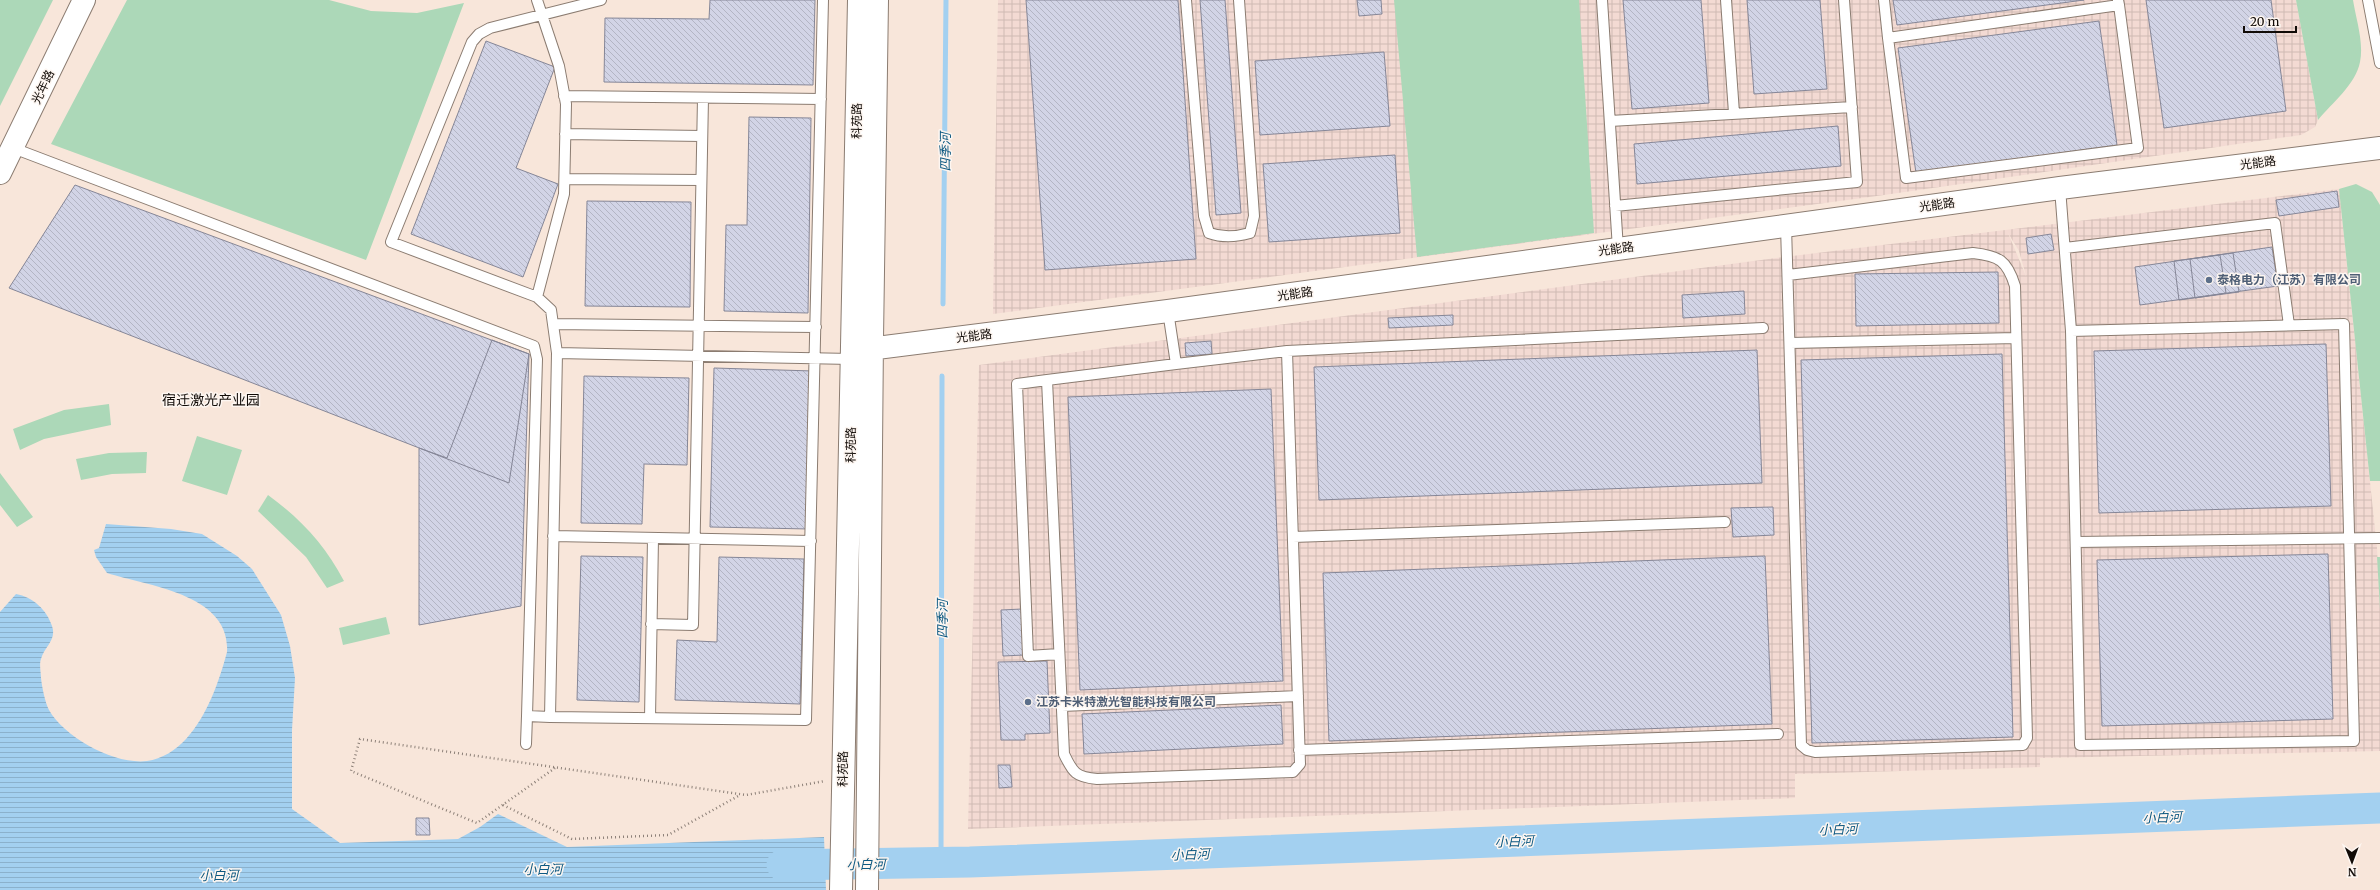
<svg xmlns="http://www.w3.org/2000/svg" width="2380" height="890" font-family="Merriweather,'Noto Sans SC',serif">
<defs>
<pattern id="industrial-grid" width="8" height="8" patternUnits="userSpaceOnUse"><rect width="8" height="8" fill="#f3dad3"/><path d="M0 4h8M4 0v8" fill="none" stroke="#cfbab4"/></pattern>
<pattern id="water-rules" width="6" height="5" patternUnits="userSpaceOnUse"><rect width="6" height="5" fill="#a3d0f0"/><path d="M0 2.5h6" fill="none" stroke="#8bb1cc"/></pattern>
<pattern id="building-back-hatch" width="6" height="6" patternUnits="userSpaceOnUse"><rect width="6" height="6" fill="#d2d4e6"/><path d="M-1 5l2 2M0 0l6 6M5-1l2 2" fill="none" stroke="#b3b5c4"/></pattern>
</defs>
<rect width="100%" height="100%" fill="#f8e6da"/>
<path fill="url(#industrial-grid)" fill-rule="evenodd" d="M998,0H2296L2318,120L2315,127L2301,135L1877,196L993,314Z
M2339,189L2377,548L2380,609V751L2040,758V767L1795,774V798L968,829L979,365L1776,258ZM2008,233L2019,251L2026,276Z"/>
<path fill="#acd8b8" d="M0,0H53L0,106Z
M127,0H329L371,11L417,13L464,3L366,260L51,144Z
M1394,0H1579L1594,233L1417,257Z
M2296,0H2353C2356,19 2364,42 2360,62C2356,84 2332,103 2318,120Z
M2356,184L2372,192L2380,205V481H2370L2339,189Z
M109,404L111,425L44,439L20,450L13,429L64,410Z
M197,436L242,450L227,495L182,481Z
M147,452L146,473L112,474L81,480L76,459L109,453Z
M0,473L33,517L17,527L0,505Z
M268,495C301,519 325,545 344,581L327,588L306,557L258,511Z
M2377,557H2380V609Z
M386,617L390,634L343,645L339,628Z"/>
<path fill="url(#water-rules)" d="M106,524L171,529L202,534L237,556L252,569L281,615L290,646L295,678L292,730V809L340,843L458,839L480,827L498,814L567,847L824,837L826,890H0V612L16,594C33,597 47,610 52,626C57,640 44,647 41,659C39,664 41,673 41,678C42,687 45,702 49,710C65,738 115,765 147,761C162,759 176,750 186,739C207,716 219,682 227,652C231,594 148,586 107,573L96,557L94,550L99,548Z"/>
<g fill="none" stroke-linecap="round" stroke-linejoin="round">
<path stroke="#a3d0f0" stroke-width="5" d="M943,304L946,0
M941,863L942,376"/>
<path stroke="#a3d0f0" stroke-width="31" d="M782,865L970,862L2380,808"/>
</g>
<path fill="url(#building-back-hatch)" stroke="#858697" d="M710,0H815L813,85L604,82L605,18L709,19Z
M1026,0H1178L1196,259L1045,270Z
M1200,0H1225L1241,213L1216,215Z
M1357,0H1381L1382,14L1359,16Z
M1623,0H1701L1709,103L1632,109Z
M1747,0H1820L1827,89L1754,94Z
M1893,0H2084L1897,25Z
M2146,0H2271L2286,111L2164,128Z
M2099,21L2117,145L1916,173L1898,48Z
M486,41L555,67L516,168L558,184L523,277L411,234Z
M1384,52L1390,126L1260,135L1255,61Z
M749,117L811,118L808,313L724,311L726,225H747Z
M1838,126L1841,166L1637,184L1634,144Z
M1395,155L1400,233L1269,242L1263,164Z
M75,185L529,354L509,483L9,288Z
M2337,191L2339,207L2279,216L2276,200Z
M587,201L691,202L690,307L585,306Z
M2051,234L2054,250L2028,254L2026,238Z
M2272,247L2278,286L2140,305L2135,267Z
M2233,253L2239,292L2179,300L2174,261Z
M2220,255L2226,293L2195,298L2190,259Z
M1998,272L1999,323L1856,326L1855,274Z
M1744,291L1745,314L1683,318L1682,295Z
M1453,315V325L1389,328L1388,318Z
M492,340L529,354L521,606L419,625V448L447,458Z
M1211,341L1212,354L1186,356L1185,343Z
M2326,344L2331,506L2099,513L2094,351Z
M1757,350L1762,483L1319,500L1314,367Z
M2002,354L2013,737L1812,743L1801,360Z
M714,368L813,371L809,529L710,527Z
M584,376L689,378L687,465L644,464L642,524L581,523Z
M1271,389L1283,681L1080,690L1068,397Z
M1773,507L1774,535L1733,537L1731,508Z
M2328,554L2333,719L2102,726L2097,560Z
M581,556L643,557L639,702L577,700Z
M1765,556L1772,724L1329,741L1323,573Z
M719,557L804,559L800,704L675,700L677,640L717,642Z
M1022,609L1024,655L1003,656L1001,610Z
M1047,661L1050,733L1025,734V740H1001L998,662Z
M1281,705L1283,744L1084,754L1082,714Z
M998,765H1010L1012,787L999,788Z
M416,818H429L430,835H416Z"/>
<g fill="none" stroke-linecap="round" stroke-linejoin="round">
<g stroke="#8b7c71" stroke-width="12">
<path id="service" d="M537,0L559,66L566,104L564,194L537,297
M601,0L490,28L479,34L472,42L391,242L537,297L551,310L557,353L550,717L806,720L823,0
M1186,0L1204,216L1209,233C1223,238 1236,237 1250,233L1254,216L1239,0
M1602,0L1618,249
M1726,0L1734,113
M1884,0L1888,38
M2118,0L2119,5L2138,148L1906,178L1888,38L2119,5
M2368,0L2380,63
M564,96L821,99
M1610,121L1852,107
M565,134L702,136
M13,148L534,346L537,359L527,716L550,717
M565,179L701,180
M2060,188L2071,331L2344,324L2354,741L2080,745L2071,331
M1615,206L1857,182L1844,0
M1786,226L1801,745L1807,750L1815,752L2023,745L2027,738L2015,286C2007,260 1999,256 1973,253L1788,275
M2065,248L2275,223L2289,325
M1168,311L1176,364L1047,380L1064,754C1073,773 1076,777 1097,779L1293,772L1300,764L1287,351L1176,364
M554,324L816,327
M1790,343L2016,338
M1287,351L1763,328
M557,353L852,359
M1047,380L1017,384L1028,656L1059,654
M553,536L811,541
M1293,537L1725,522
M2076,542L2380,538
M651,624L693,625L703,98
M1062,706L1298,696
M650,718L653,538
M526,744L527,716
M1299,750L1778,734"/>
</g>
<g stroke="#8b7c71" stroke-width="24">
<path id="tertiary" d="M0,173L84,0
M853,351L1168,311L2060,188L2380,148
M841,890L859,0
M867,890L872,339L877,0"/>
</g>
<path stroke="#8d8078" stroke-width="2.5" stroke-dasharray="1 3" stroke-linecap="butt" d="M555,768L477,823L351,771L360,739L746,795L825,781
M503,805L572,839L668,835L740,795"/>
<use href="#service" stroke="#fff" stroke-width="10"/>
<use href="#tertiary" stroke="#fff" stroke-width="22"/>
</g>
<g fill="#5c6f8a" stroke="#fdf6f1" stroke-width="1.5">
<circle cx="2209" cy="280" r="4"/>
<circle cx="1028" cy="702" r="4"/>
</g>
<g text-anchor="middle" stroke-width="3" stroke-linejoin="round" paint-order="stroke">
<g font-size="12" fill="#110b07" stroke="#fdf6f1">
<text transform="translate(43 87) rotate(-65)" y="4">光年路</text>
<text transform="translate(857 121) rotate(-89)" y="4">科苑路</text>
<text transform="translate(2258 163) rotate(-7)" y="4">光能路</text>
<text transform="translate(1937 205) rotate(-8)" y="4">光能路</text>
<text transform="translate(1616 249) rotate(-8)" y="4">光能路</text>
<text transform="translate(1295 294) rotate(-8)" y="4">光能路</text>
<text transform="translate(974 336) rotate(-7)" y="4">光能路</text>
<text transform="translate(851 445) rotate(-89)" y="4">科苑路</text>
<text transform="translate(843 769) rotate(-89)" y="4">科苑路</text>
</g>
<g font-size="12" font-weight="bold" fill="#4e5e75" stroke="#fdf6f1" text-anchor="start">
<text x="2217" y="284">泰格电力（江苏）有限公司</text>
<text x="1036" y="706">江苏卡米特激光智能科技有限公司</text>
</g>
<g font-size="13" font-style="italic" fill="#0c5881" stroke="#fdf6f1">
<text transform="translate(945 152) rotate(-90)" y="5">四季河</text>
<text transform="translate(942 619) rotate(-90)" y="5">四季河</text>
<text transform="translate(2162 817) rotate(-2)" y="5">小白河</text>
<text transform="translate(1838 829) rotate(-2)" y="5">小白河</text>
<text transform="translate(1514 841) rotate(-2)" y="5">小白河</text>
<text transform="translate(1190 854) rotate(-2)" y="5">小白河</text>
<text transform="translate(866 864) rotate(-1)" y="5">小白河</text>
<text transform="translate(543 869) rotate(-1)" y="5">小白河</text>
<text transform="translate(219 875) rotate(-1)" y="5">小白河</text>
</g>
<g font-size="14" fill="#110b07" stroke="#fdf6f1">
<text x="211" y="405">宿迁激光产业园</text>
</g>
</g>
<g transform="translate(2352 862) rotate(179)" stroke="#fdf6f1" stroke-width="3" paint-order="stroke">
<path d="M0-3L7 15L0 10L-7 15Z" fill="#110b07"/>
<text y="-6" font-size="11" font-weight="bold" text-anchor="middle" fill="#110b07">N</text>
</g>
<path d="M2244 26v6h52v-6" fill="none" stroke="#110b07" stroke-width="2"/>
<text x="2250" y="26" font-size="12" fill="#110b07" stroke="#fdf6f1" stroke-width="3" paint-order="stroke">20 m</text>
</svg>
